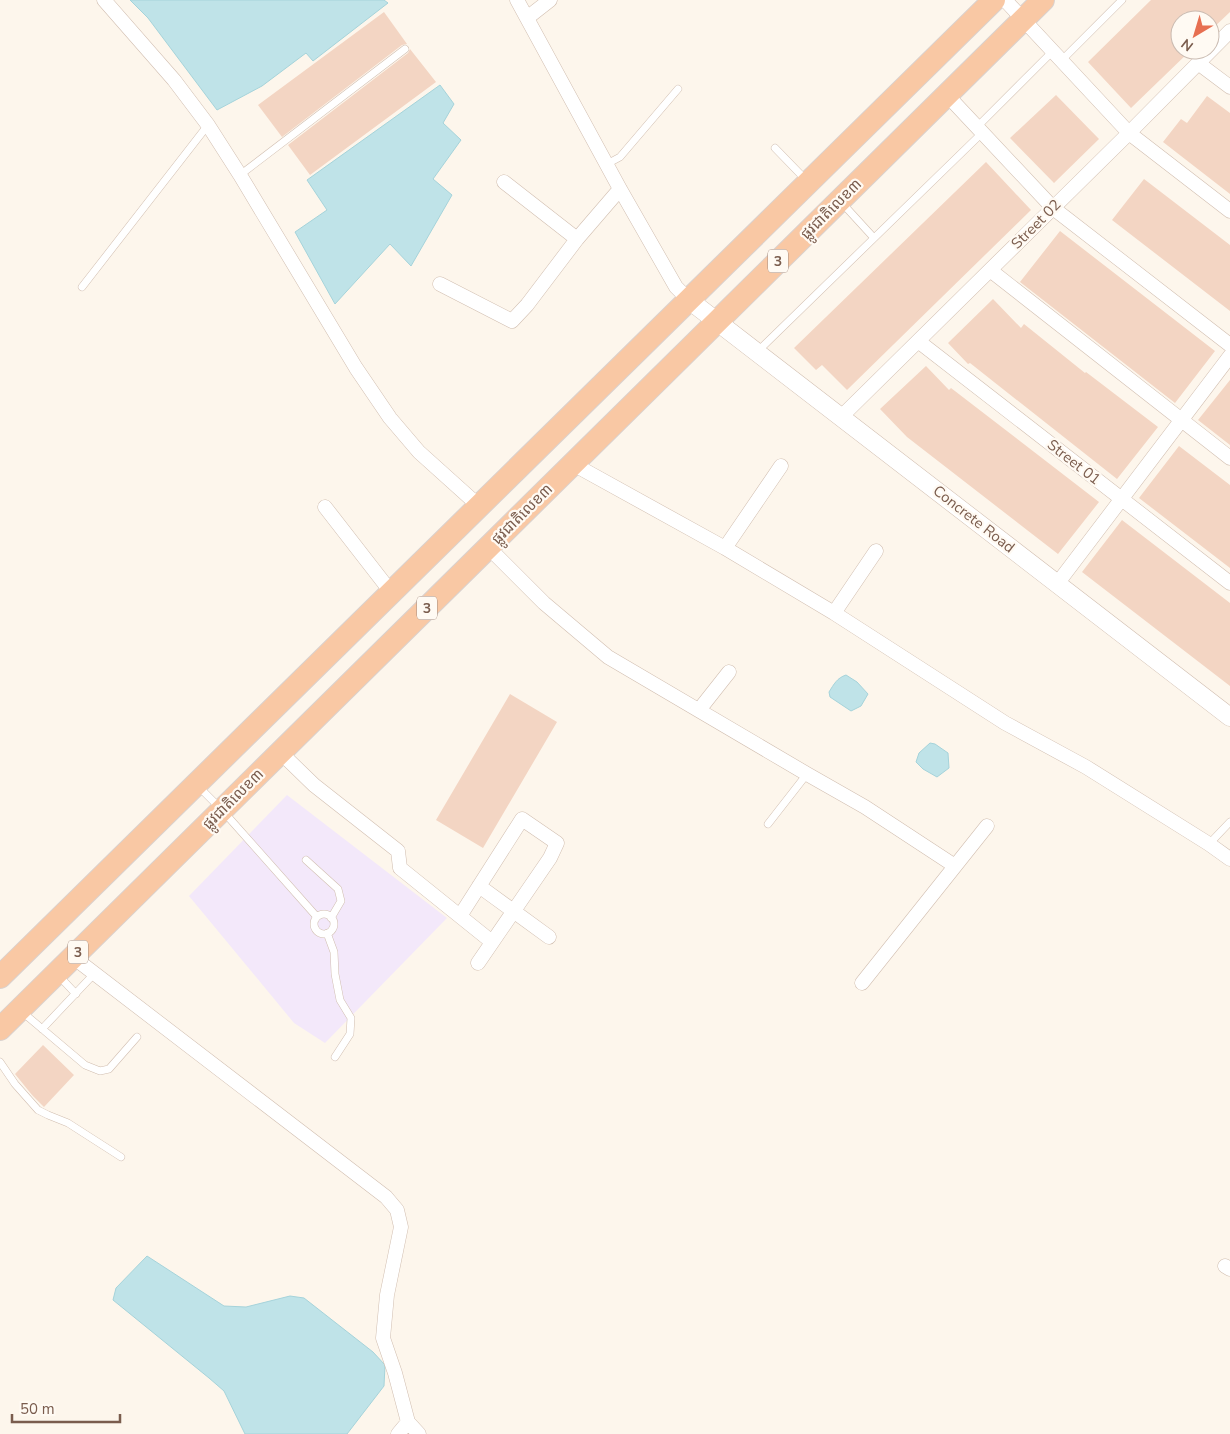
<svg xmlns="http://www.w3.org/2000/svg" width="1230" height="1434" font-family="'Nunito Sans','Noto Sans Khmer',sans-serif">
<rect width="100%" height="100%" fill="#fdf6ec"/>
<path fill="#f3e8fa" d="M287,795L447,918L325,1043L294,1023L189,896Z"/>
<path fill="#bfe3e8" stroke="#a5d3da" d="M130,0H384L388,3L313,61L306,53L262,86L217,110L148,18Z
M440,85L454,104L443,123L461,140L433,179L452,195L411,266L390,244L335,304L295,232L327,210L307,180Z
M846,675L857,682L868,694L861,706L851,711L830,697L829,692C834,684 837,678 846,675Z
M930,743L935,744L948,753L949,768L937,777L923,769L916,762L919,753Z
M147,1256L224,1306L246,1307L290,1296L304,1298L373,1352L385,1365L384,1386L347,1434H245L224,1391L209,1378L113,1300L116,1288Z"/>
<path fill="#f3d5c3" d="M1151,0H1230V12L1210,31V20H1180V50H1191L1131,108L1088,62Z
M384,12L407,44L402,45L282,137L258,105Z
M410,49L436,82L310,175L288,145L408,53Z
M1056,95L1099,139L1054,183L1010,138Z
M1207,96L1230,113V194L1163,142L1181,119L1187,123Z
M986,162L1031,210L847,390L822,365L816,370L794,348Z
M1144,179L1230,245V311L1112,220Z
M1060,231L1215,351L1175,403L1020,282Z
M993,299L1021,328L1024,324L1085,373L1086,372L1158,427L1117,479L970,363L968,364L948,343Z
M926,366L949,390L951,388L1099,502L1058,554L907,437L880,409Z
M1230,380V445L1198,420Z
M1179,446L1230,485V568L1139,498Z
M1122,520L1230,603V686L1082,572Z
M510,694L557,722L483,848L436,820Z
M43,1045L74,1075L44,1107L32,1095L15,1074Z"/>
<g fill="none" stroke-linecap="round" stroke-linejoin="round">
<g stroke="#d1beb0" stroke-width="8">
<path id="service" d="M1062,60L1122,0
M977,127L1053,51
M775,148L806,180
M607,164L620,157L678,89
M240,175L405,49
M842,203L874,238
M82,287L208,125
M757,352L982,133
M198,786L222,810L317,917
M768,824L807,774
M1209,844L1230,822
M306,860L338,889L341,901L331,918
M314 924a10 10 0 1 1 20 0a10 10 0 1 1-20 0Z
M327,933L334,952L335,974L340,1000L351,1018L350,1034L335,1057
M59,976L76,994
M21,1011L85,1065L100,1071L109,1069L137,1037
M42,1029L94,974
M0,1062L15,1084L38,1110L48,1115L68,1123L121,1157"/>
</g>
<g stroke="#d1beb0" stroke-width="15">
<path id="minor" d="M104,0L174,80L208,125L240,175L356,368L390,418L419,452L479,506
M517,0L620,189L676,287L689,300
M1005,0L1129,133L1230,211
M527,18L550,0
M1198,63L1230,87
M947,95L1053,208L1230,345
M504,182L577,239
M990,270L1230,458
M440,284L512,321L527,305L577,239L620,189
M918,341L1230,583
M841,417L1129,133L1230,31
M573,464L725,548L834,613L1005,723L1086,767L1209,844L1230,859
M325,507L391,592
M488,547L544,603L608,657L807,774L865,807L955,866
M725,548L781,466
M1057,584L1230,356
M834,613L876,551
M699,710L729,672
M280,752L314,785L398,851L400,868L492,942
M479,886L549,937
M460,916L522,819L557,843L550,858L478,963
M73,957L386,1197L397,1210L401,1227L387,1295L383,1338L395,1373L408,1422L419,1434
M862,983L987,826
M1225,1266L1230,1269
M398,1434L408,1422"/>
</g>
<g stroke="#d1beb0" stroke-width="19">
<path id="tertiary" d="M689,300L1230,717"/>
</g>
<g stroke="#dad1cd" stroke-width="24">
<path id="trunk" d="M0,977L994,0
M0,1029L1043,0"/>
</g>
<use href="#service" stroke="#fff" stroke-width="7"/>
<use href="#minor" stroke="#fff" stroke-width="14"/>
<use href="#tertiary" stroke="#fff" stroke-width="18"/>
<use href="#trunk" stroke="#f9c8a4" stroke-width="22"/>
</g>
<g text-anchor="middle" stroke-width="4.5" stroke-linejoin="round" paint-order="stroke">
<g fill="#fffaf3" stroke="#a28b7f" stroke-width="1">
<rect x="768" y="249.5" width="20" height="23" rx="4"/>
<rect x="417" y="596.5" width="20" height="23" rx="4"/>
<rect x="68" y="940.5" width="20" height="23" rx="4"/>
</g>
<g font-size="14" font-weight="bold" fill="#7a5c4d">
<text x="778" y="266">3</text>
<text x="427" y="613">3</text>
<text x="78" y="957">3</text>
</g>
<g font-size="15" fill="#7a5c4d" stroke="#fffaf3">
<text transform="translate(831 209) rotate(-45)" y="5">ផ្លូវជាតិលេខ៣</text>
<text transform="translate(1036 224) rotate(-45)" y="5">Street 02</text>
<text transform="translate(1074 462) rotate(38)" y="5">Street 01</text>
<text transform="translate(522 514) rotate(-45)" y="5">ផ្លូវជាតិលេខ៣</text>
<text transform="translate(974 519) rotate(38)" y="5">Concrete Road</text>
<text transform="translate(233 799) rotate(-45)" y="5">ផ្លូវជាតិលេខ៣</text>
</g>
</g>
<g transform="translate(1195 35) rotate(218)"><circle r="24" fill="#fffaf3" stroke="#cabbb1"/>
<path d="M0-4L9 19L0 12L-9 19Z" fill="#e76f51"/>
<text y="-8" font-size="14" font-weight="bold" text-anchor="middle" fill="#7a5c4d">N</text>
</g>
<path d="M12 1414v8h108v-8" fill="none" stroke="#7a5c4d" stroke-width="2.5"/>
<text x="20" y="1414" font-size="15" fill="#7a5c4d" stroke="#fffaf3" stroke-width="4" paint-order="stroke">50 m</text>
</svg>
